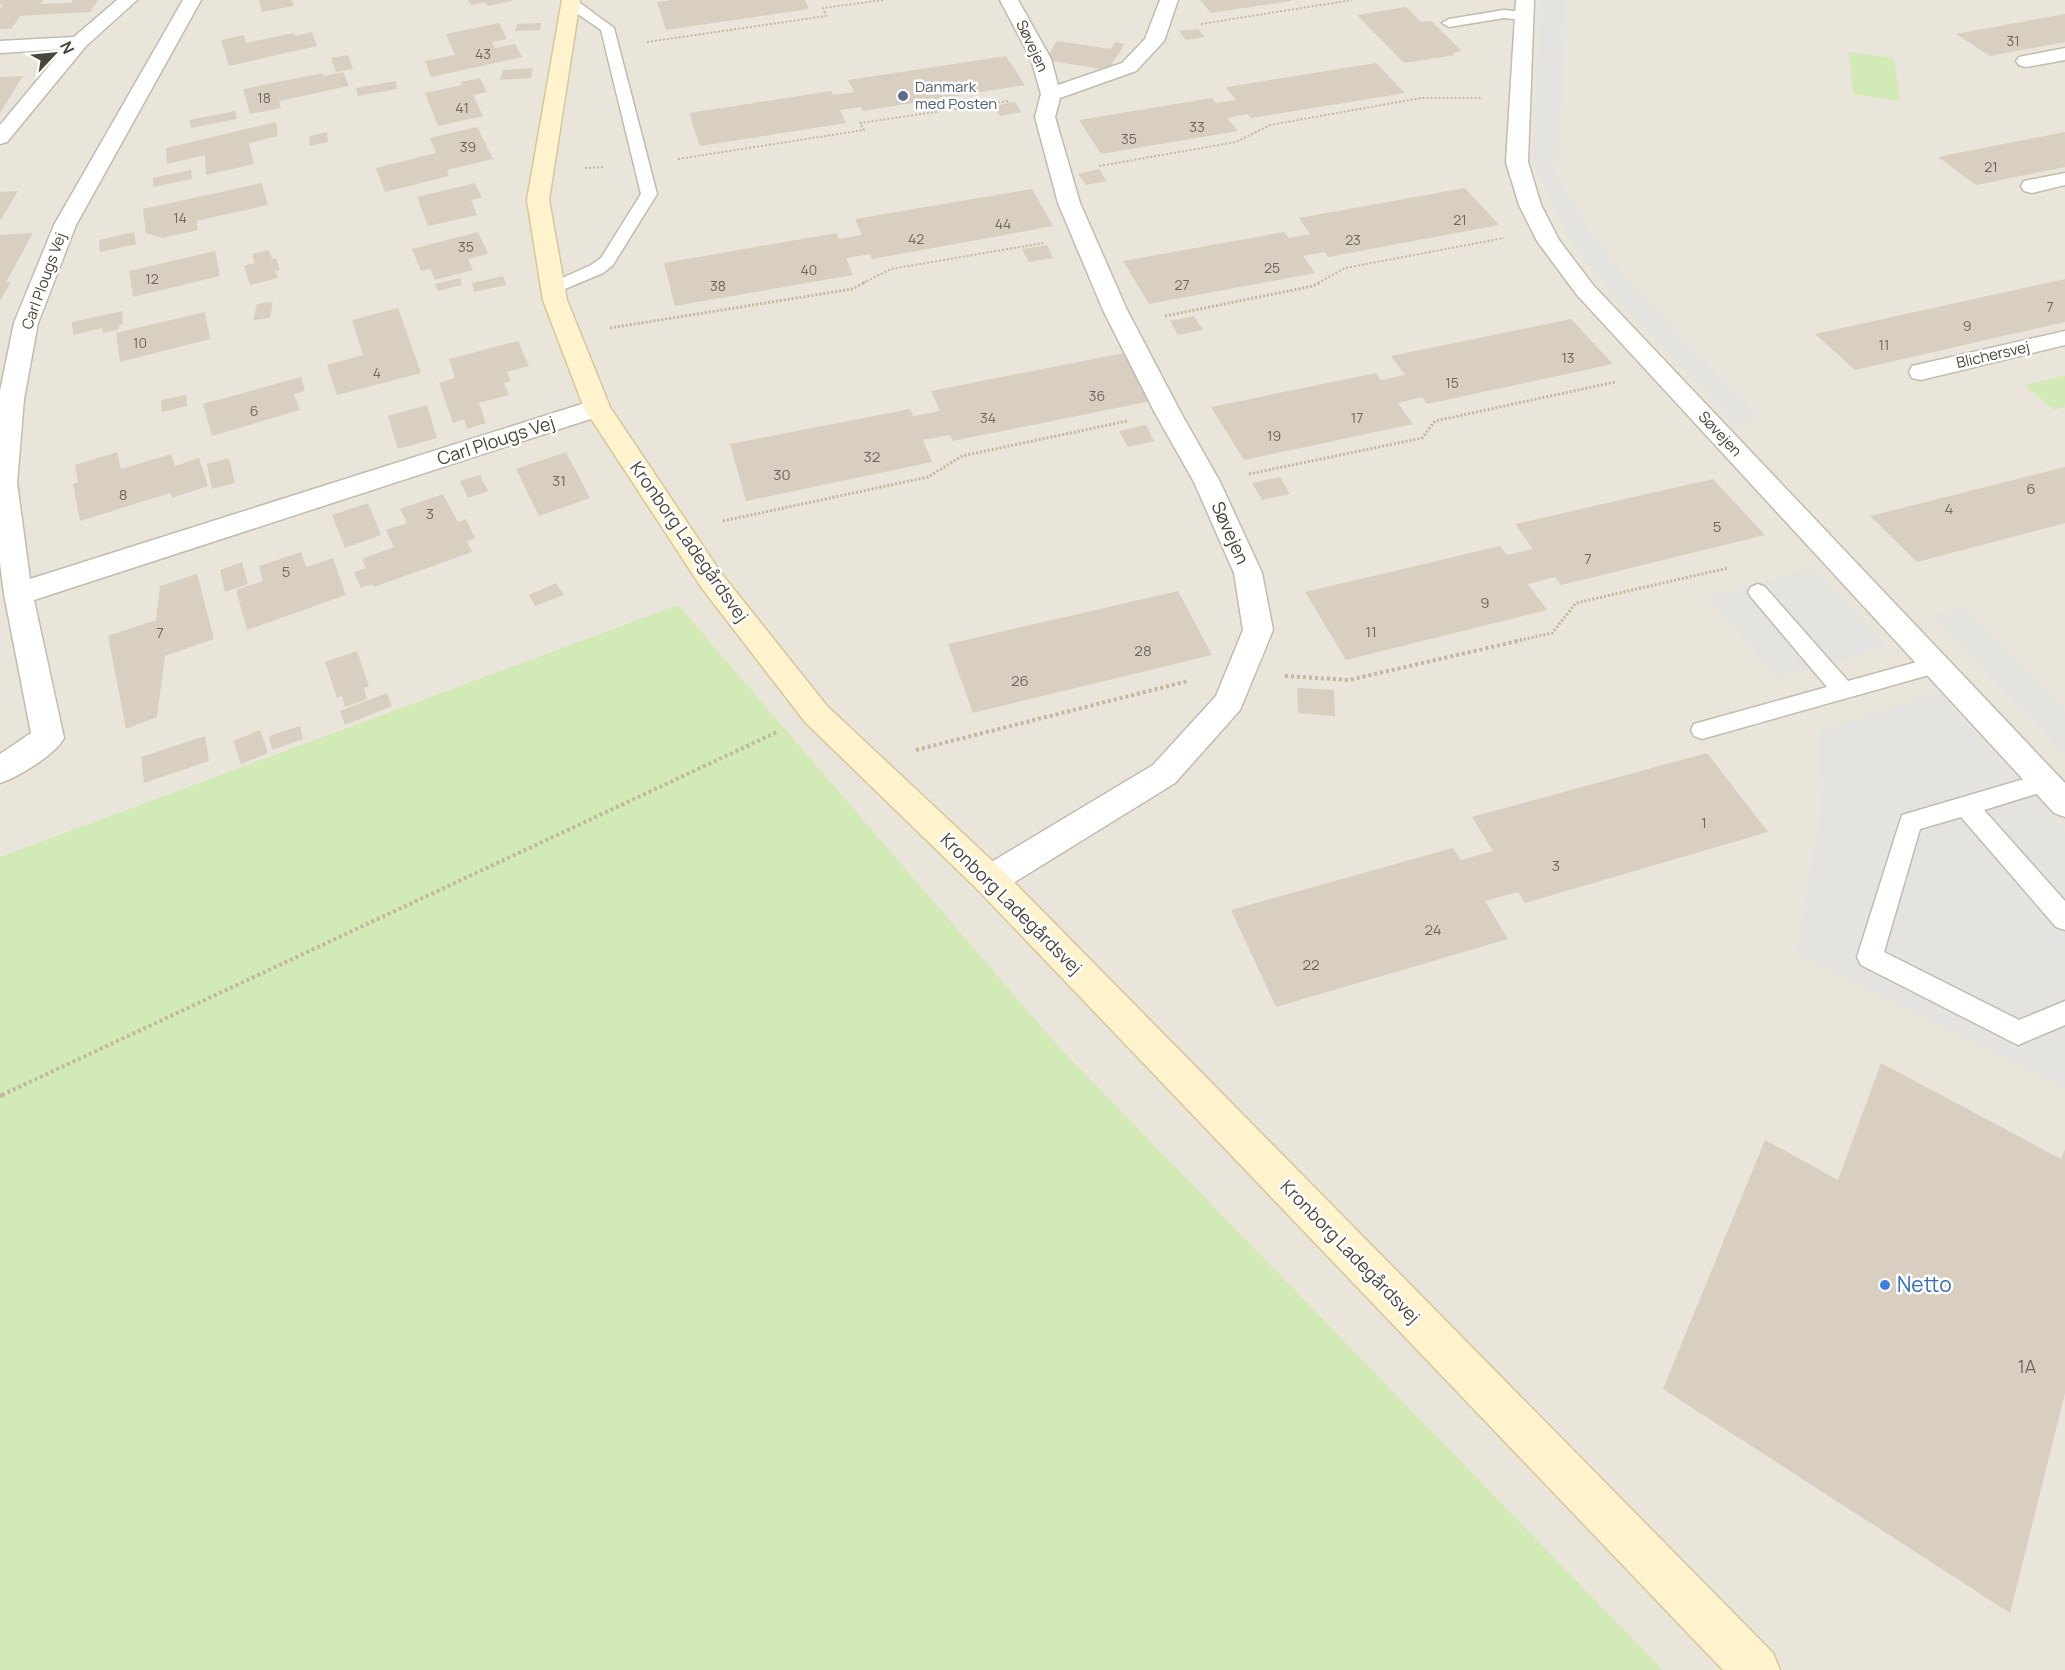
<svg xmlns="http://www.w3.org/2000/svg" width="2065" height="1670" font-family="Manrope,sans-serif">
<rect width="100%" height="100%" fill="#f6f3ec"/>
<path fill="#eae5da" d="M0,0H2065V1670H0Z"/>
<path fill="#d2eab5" d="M1849,52L1894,58L1900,101L1853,94Z
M2065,376V407L2054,410L2025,385Z
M678,605L1058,1046L1663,1670H0V857Z"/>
<path fill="#e5e3e0" d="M1541,0H1565L1560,158L1548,159L1586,227L1638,292L1761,418L1742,424V432L1605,286L1572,243L1551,204L1532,158Z
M1814,568L1888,647L1777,678L1707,596Z
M1965,608L2065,710V755L1932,616Z
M1937,692L2065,828V1088L1796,955L1821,809L1818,731Z"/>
<path fill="#d8cfc1" d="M0,0H43L41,4L71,3L73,0H98L90,12L20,16L11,29H0V9L3,4L0,5Z
M259,0H292L294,6L262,12Z
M468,0H512V1L488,6L485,2L471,5Z
M673,0H805L809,9L666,30L657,2Z
M1200,0H1291V1L1211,13Z
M1406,7L1421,22L1431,21L1462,51L1453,53L1455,55L1404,63L1357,15Z
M2065,14V42L1990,56L1956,34Z
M499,23L507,39L492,42L495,48L515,44L522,57L431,77L425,61L455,55L446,34Z
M541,23L540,30L515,31L517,24Z
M1198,29L1205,37L1186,40L1179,31Z
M312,32L317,46L229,66L221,40L244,35L246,43L294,33L295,36Z
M1057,41L1111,49L1115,42L1125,44L1108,70L1045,60Z
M348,55L353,69L336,72L331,58Z
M1006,56L1025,85L863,111L861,107L840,110L846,123L700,146L689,113L831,91L833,95L854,92L848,80Z
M1376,63L1405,93L1251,118L1247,114L1227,118L1238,131L1101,154L1079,120L1212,98L1216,103L1236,100L1226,87Z
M533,68L531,78L500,80L503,70Z
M343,72L349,86L279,101L281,108L250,114L243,89L323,73L324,76Z
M23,76L0,113V77Z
M480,78L487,92L473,95L483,116L438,126L425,93L462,85L460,82Z
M396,81L397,89L358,96L356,88Z
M1015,102L1021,112L1000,116L994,106Z
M235,111L237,119L191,128L189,120Z
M276,122L278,136L249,143L254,164L206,175L205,155L167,164L166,148Z
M477,127L493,159L447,170L449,176L385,192L376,168L436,153L430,138Z
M327,132L328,142L309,146L310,136Z
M2065,132V167L1976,185L1938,157Z
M1099,169L1107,181L1086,185L1078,174Z
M191,170L192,179L153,187V178Z
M262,183L268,205L196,221L198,230L162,238L146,233L143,209Z
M475,183L482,198L471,200L477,215L428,226L417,197Z
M1465,188L1499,225L1328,257L1325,252L1303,256L1315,273L1149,304L1123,261L1284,232L1289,238L1310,234L1299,218Z
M1032,189L1053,226L872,259L870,254L846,258L853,275L675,306L664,263L836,233L839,239L862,235L855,219Z
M18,191L0,221V192Z
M134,232L136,244L100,252L99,240Z
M478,232L488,254L468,259L473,270L435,280L430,269L421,271L412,249Z
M33,233L6,282H11L0,301V235Z
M1047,245L1053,258L1029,262L1022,249Z
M269,250L272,259L276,258L280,270L275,271L278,278L250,285L244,266L255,263L252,254Z
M215,251L220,276L133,297L129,271Z
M503,276L506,285L474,292L472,283Z
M460,278L462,285L438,291L435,284Z
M2065,279V322L1855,370L1815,334Z
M273,302L270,318L253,320L257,304Z
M398,308L421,373L337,395L327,365L363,355L352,320Z
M122,311L123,324L119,325V329L103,333L102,328L73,335L72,322Z
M205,312L210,339L120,362L116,333Z
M1194,316L1203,330L1178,335L1170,321Z
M1571,319L1613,364L1427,404L1422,397L1398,403L1413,424L1244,460L1211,407L1376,373L1381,380L1405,375L1391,356Z
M518,341L529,366L507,372L511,381L504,383L509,395L479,403L486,423L467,429L464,419L453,423L439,383L455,378L449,359Z
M1129,352L1156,400L953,441L950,435L923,440L932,462L746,501L730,444L910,409L913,416L940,411L931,391Z
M301,377L305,391L294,394L300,410L212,436L203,404Z
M186,395L187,406L162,412L161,400Z
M427,405L437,438L398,449L388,416Z
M1146,425L1154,441L1128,447L1119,431Z
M117,452L121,469L171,454L175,466L199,458L208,486L172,498L170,493L80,521L73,484L78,482L75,465Z
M566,452L590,498L539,516L516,469Z
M229,458L235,483L212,489L207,464Z
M2065,467V523L1917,562L1870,516Z
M480,475L488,491L468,498L460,481Z
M1280,477L1290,494L1262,500L1252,483Z
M1713,479L1765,535L1561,585L1555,577L1528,584L1547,610L1346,660L1305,592L1500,546L1507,555L1533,549L1515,524Z
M443,494L458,522L466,519L475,538L467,541L472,552L374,587L372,584L361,588L354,572L366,568L362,559L394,547L386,530L407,523L400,509Z
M368,503L381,535L345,548L332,515Z
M301,552L306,567L333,558L346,595L247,630L236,590L263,581L259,566Z
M242,562L248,584L225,592L220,570Z
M197,574L214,639L165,656L157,717L126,729L108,636L156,620L160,586Z
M556,583L564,595L535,606L529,595Z
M1178,591L1212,655L973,713L948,644Z
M357,651L369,686L364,688L367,699L345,707L342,696L337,698L325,662Z
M1297,688L1334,690L1335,716L1298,713Z
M387,693L392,706L345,725L340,711Z
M300,726L303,739L272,750L269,736Z
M260,730L268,753L241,764L233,741Z
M205,736L209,761L144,783L141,757Z
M1707,753L1768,832L1525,903L1518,892L1485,901L1508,939L1276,1007L1231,910L1453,848L1461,860L1493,851L1472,817Z
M1881,1063L2061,1159L2065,1149V1393L2010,1613L1663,1389L1765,1140L1838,1180Z"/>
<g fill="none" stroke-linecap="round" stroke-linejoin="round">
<g stroke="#c2bbae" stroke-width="3">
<path id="lane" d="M565,0H576L614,28L657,194L613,265L603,273L553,294L547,293L544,289L547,285L591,265L601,258L641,194L601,30L565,5Z
M1504,10L1524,12L1531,16L1524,20L1504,18L1449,27L1442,23L1449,19Z
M1758,584L1765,587L1848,681L1935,657L1943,659L1946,665L1943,671L1702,739L1694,736L1691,730L1694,724L1827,687L1751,597L1748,592L1751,587Z
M2044,773L2052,775L2056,782L2052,789L1984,810L2065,901V930L2056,927L1961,817L1920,829L1884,952L2019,1020L2065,1001V1025L2018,1045L1861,965L1857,957L1902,815Z"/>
</g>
<g stroke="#c2bbae" stroke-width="3">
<path id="street" d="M117,0H137L86,46L7,142L0,144V125L63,49L0,53V41L74,37Z
M183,0H201L76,225L38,323L24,399L17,483L30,579L588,402L597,400L606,402L610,408L606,414L34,600L64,738C55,755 18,777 0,783V754L31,733L4,594L0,563V391L14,323L54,225Z
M1000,0H1018L1051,59L1058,85L1122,63L1145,39L1160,0H1178L1164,41L1136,71L1060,98L1055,117L1080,203L1127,310L1181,413L1220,482L1262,573L1273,630L1240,710L1175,783L1002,890L990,894L978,890L973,880L978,870L1153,765L1216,696L1243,630L1234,573L1194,482L1155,413L1103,310L1058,203L1035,117L1041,94L1031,59Z
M1516,0H1534L1528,162L1541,205L1559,240L1593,285L2065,783V817L2054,813L1577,295L1537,241L1519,205L1506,162Z
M2065,48V60L2026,67L2019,65L2016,61L2019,57Z
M2065,173V185L2032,193L2024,191L2021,186L2024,181Z
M2065,331V345L1921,380L1912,378L1909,372L1912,366Z"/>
</g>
<g stroke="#d6c79b" stroke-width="3">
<path id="secondary" d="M562,0H580L549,200L567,300L610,407L721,573L827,706L1002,870L1773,1653L1780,1670H1723L978,890L805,722L701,587L584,408L543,300L527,200Z"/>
</g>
<path stroke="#c4b79f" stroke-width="2" stroke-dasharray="2 2" stroke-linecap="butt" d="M1201,24L1352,0
M647,42L826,16L823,8L883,0
M678,159L864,130L860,123L1009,101
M1099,166L1236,142L1270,125L1421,98H1482
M585,168L605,167
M863,283L891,269L1043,243
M1318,283L1345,268L1504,238"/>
<path stroke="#c4b79f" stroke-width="3" stroke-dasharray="2 2" stroke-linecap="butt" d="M1165,316L1313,286L1321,282
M610,328L852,289L866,282
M1249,474L1422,438L1435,421L1615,382
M723,521L928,477L962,456L1127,421
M1516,641L1552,633L1576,603L1728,568"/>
<path stroke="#c4b79f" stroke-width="4" stroke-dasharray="3 3" stroke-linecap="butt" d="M1285,676L1349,680L1522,640
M916,750L1188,681
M2,1095L777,732"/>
<path stroke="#c4b79f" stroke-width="4.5" stroke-dasharray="4 4" stroke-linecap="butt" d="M0,1096L5,1094"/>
<use href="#lane" fill="#fff" fill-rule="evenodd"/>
<use href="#street" fill="#fff" fill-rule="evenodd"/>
<use href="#secondary" fill="#fff3cd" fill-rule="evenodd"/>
</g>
<circle fill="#5c6f8a" stroke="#fff" stroke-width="2" cx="903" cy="96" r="6"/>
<circle fill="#3f7fe0" stroke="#fff" stroke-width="2" cx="1885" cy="1285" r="6"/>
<g text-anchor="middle" stroke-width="5" stroke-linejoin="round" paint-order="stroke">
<g font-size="14" fill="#6e675b">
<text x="2013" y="46">31</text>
<text x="483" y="59">43</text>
<text x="264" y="103">18</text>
<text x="462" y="113">41</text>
<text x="1197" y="132">33</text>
<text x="1129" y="144">35</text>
<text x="468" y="152">39</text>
<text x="1991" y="172">21</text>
<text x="180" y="223">14</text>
<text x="1460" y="225">21</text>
<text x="1003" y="229">44</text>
<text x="916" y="244">42</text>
<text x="1353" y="245">23</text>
<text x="466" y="252">35</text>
<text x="1272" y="273">25</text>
<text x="809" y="275">40</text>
<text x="152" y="284">12</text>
<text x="1182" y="290">27</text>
<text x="718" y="291">38</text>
<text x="2050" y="312">7</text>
<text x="1967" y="331">9</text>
<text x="140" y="348">10</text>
<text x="1884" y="350">11</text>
<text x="1568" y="363">13</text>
<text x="377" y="378">4</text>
<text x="1452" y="388">15</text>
<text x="1097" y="401">36</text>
<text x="254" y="416">6</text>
<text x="988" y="423">34</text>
<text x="1357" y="423">17</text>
<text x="1274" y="441">19</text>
</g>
<g font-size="15" fill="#4b4439" stroke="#fff">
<text transform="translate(1032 46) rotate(65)" y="5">Søvejen</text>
<text transform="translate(44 281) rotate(-70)" y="5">Carl Plougs Vej</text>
<text transform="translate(1993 355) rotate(-13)" y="5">Blichersvej</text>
<text transform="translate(1720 434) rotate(47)" y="5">Søvejen</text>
</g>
<g font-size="15" fill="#4e5e75" stroke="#fff" text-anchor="start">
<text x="915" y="92">Danmark<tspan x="915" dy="17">med Posten</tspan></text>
</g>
<g font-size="15" fill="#6e675b">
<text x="872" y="462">32</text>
<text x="782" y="480">30</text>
<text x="559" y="486">31</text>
<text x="2031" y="494">6</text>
<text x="123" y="500">8</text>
<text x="1949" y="514">4</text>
<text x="430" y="519">3</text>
<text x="1717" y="532">5</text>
<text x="1588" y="564">7</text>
<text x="286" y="577">5</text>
<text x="1485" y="608">9</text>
<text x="1371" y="637">11</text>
<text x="160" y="638">7</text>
<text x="1143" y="656">28</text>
<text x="1020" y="686">26</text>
<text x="1704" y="828">1</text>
<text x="1556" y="871">3</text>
<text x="1433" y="935">24</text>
<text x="1311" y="970">22</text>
</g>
<g font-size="18" fill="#4b4439" stroke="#fff">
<text transform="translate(496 441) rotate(-18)" y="6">Carl Plougs Vej</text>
<text transform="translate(1230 533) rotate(66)" y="6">Søvejen</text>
<text transform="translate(689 542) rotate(55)" y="6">Kronborg Ladegårdsvej</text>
<text transform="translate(1011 904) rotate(45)" y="6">Kronborg Ladegårdsvej</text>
<text transform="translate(1350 1252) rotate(46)" y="6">Kronborg Ladegårdsvej</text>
</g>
<g font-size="18" fill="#6e675b">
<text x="2027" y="1373">1A</text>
</g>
<g font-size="21" fill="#366cbe" stroke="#fff" text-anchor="start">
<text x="1897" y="1292">Netto</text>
</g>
</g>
<g transform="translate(54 54) rotate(64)" stroke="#ffffff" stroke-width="4.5" paint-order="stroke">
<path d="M0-4.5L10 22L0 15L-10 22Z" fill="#4b4439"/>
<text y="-9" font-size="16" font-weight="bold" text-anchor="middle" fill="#4b4439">N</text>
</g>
</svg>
